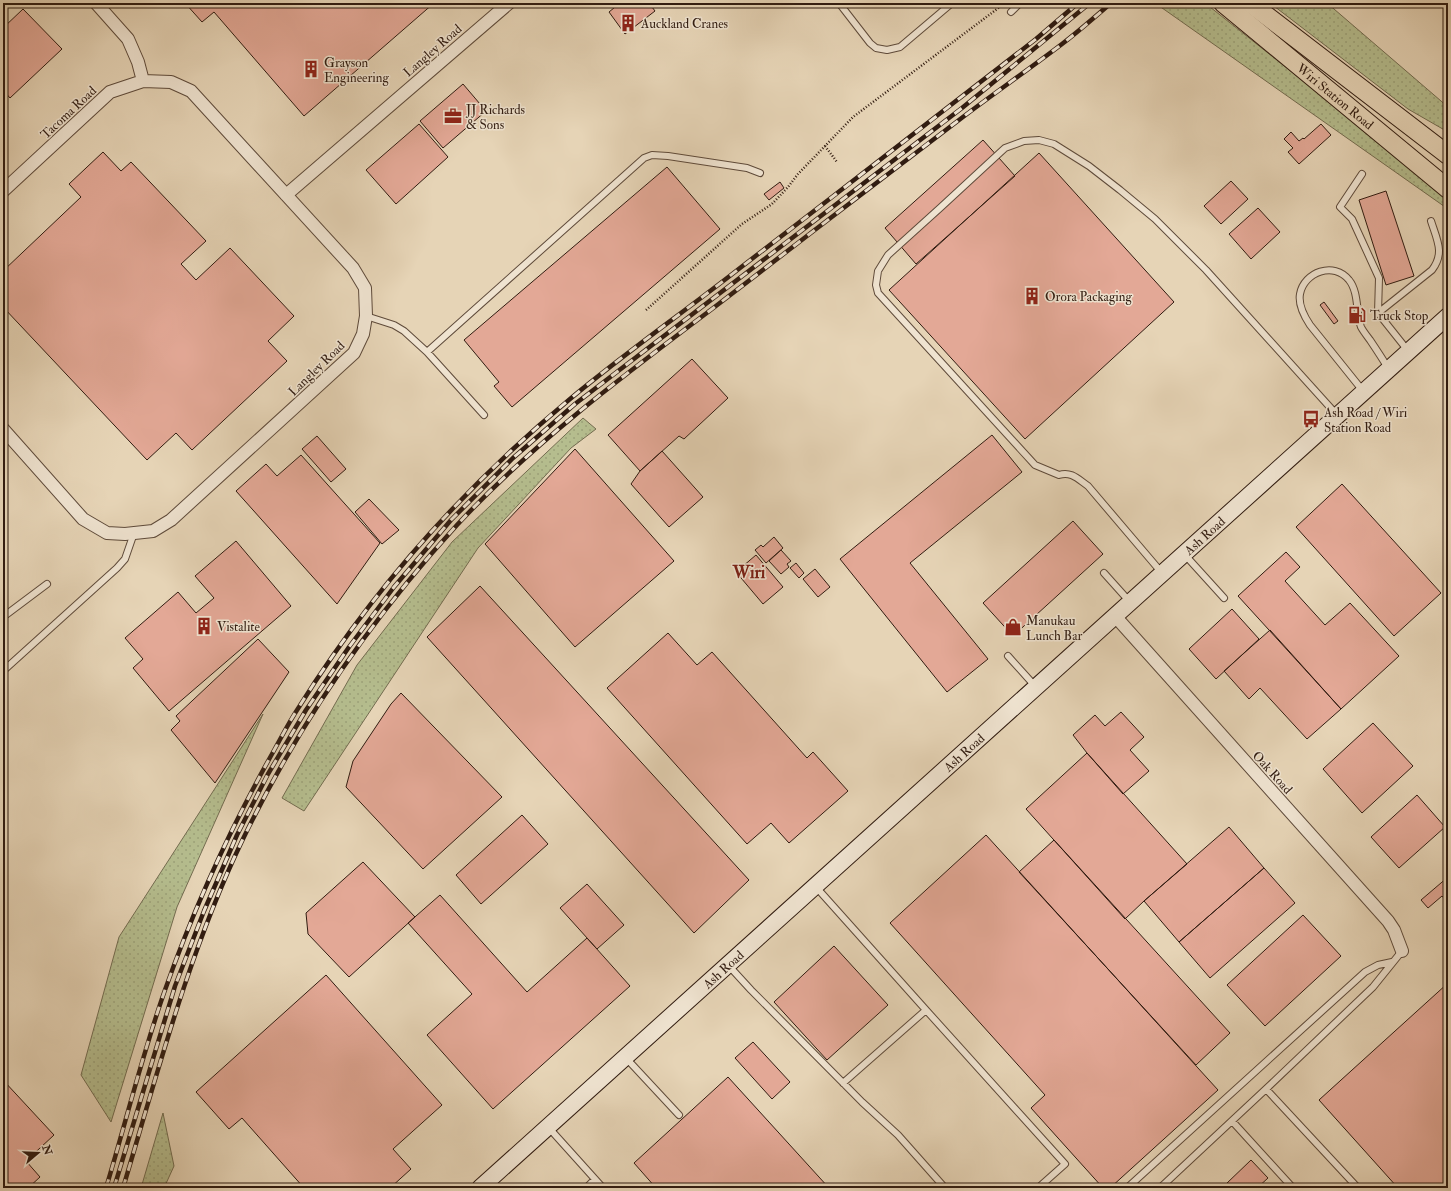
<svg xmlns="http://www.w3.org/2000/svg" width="1451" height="1191" font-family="'IM FELL Double Pica',serif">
<defs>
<pattern id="grass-dots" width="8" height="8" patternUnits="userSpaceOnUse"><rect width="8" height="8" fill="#b5bd8e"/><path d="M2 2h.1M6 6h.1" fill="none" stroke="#9ca279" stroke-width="1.8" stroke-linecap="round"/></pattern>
</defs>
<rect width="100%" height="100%" fill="#e6d4b6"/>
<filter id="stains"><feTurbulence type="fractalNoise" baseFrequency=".005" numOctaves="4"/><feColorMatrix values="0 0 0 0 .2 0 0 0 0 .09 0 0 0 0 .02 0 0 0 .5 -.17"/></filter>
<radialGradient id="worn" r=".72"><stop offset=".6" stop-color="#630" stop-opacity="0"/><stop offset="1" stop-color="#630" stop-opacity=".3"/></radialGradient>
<path fill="url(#grass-dots)" stroke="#736c50" d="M1155,3H1205L1448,196V209Z
M1270,3H1327L1448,107V132L1408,109Z
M583,418L596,429L571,448L478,548L304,811L282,798L357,665L452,542Z
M263,714L177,907L111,1122L81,1075L119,937Z
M163,1113L174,1166L164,1188H141Z"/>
<path fill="#e3a896" stroke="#311c11" d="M185,3H434L304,116L214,12L202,22Z
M620,3H658L652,7L655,11L625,34L609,12Z
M23,9L62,49L10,98L3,90V28Z
M463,84L486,111L443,148L420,121Z
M419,124L448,157L396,204L366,170Z
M1321,124L1331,135L1299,164L1288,152L1293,148L1284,139L1291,132L1299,141L1303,138L1304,139Z
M983,140L1015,176L916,264L885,228Z
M103,152L121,171L131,162L206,241L181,264L196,280L230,248L294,316L268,341L287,361L192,450L176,433L147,460L3,307V271L81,197L69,184Z
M1039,153L1174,302L1025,439L889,290Z
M667,167L720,229L512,407L494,386L499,382L464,340Z
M1231,181L1248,199L1221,224L1204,206Z
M780,182L784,188L769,200L764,194Z
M1386,191L1414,276L1386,285L1359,200Z
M1258,208L1280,232L1251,259L1229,234Z
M1324,302L1338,321L1334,324L1320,305Z
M692,359L728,398L684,439L679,436L640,471L608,435Z
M992,435L1022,472L910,563L988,659L947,692L840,559Z
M317,436L346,469L331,482L302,449Z
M575,449L674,561L575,647L485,544Z
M662,451L703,497L669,527L631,484L640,471Z
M301,455L380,543L337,604L236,491L266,464L277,476Z
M1342,484L1441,593L1394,636L1296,527Z
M369,499L399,530L382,544L355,512Z
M1073,521L1103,554L1013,636L983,603Z
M774,537L783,548L766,563L755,550L761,545L763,547Z
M236,541L291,606L169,711L133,668L143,659L125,638L178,592L196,613L214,598L195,576Z
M781,550L791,561L787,564L789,567L781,574L769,561Z
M1286,552L1300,567L1285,581L1325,625L1350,603L1399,656L1341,709L1238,596Z
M756,555L783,587L763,604L736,572Z
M796,563L804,573L799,578L790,568Z
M815,569L830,587L818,597L803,579Z
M480,586L749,880L694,933L427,637Z
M1232,609L1259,639L1216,679L1189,649Z
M1270,630L1341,709L1307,739L1260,688L1249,699L1224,671Z
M668,633L697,665L712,652L807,758L813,752L848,791L789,843L771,823L747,844L607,688Z
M258,639L289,672L215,783L171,730L180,721L176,716Z
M401,693L502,797L423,869L346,787L353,761L391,704Z
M1121,712L1144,737L1130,750L1149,771L1123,794L1087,753L1073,735L1095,715L1105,726Z
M1373,723L1413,766L1362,813L1323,769Z
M1087,753L1187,864L1144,901L1125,919L1026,809Z
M1417,795L1445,827L1399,868L1371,837Z
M522,815L548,844L481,904L456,875Z
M1229,827L1264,868L1179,942L1144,901Z
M986,835L1218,1090L1110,1188H1103L1031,1108L1045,1095L890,923Z
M1054,840L1230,1033L1196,1065L1019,872Z
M363,862L415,917L349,977L308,934L306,913Z
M1264,868L1295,903L1210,978L1179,942Z
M1448,877V903L1442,896L1428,908L1421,900Z
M587,884L624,925L597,949L560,908Z
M440,895L527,992L587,938L630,986L493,1109L427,1035L472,994L408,923Z
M1303,915L1341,956L1265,1026L1227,985Z
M834,946L888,1005L827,1060L774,1002Z
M326,975L442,1105L393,1149L411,1169L390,1188H304L242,1118L229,1129L196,1092Z
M1448,983V1188H1398L1319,1100Z
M753,1042L790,1082L772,1099L735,1058Z
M728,1077L829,1188H656L634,1163Z
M3,1080L54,1135L26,1161L40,1177L28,1188H3Z
M1251,1160L1268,1178L1257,1188H1230L1226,1184Z"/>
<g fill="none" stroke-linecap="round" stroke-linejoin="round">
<g stroke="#5e4a3a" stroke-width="8">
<path id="service" d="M839,3L870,43L876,48L887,50L900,47L952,3
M1011,12L1020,3
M1362,174L1340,207L1352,219L1379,278L1378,313L1409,352
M1378,313L1432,270C1445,253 1437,240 1431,221
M366,316L394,325L404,331L427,352L484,415
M427,352L644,158L652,155L668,156L747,168L760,173
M1363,391L1310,325C1304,316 1298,305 1300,294C1304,272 1334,261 1349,280C1359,292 1356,314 1361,327C1363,331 1367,336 1370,340C1376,349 1382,358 1388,368
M1185,555L1224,598
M1104,573L1130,602
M1162,573L1088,486C1078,479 1071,471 1059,475L1035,465L878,293L876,285L878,271L888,255L940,208L1005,148L1024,141L1039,140L1054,144L1089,166L1120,190L1155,219L1206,270L1337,415
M3,617L47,584
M1008,656L1035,686
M3,671L117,568L125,559L134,533
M816,887L926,1010L843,1083
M729,966L751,990L862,1102L898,1135L945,1188
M926,1010L1065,1164L1038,1188
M626,1058L679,1115
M1266,1089L1358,1188
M1232,1121L1293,1188
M549,1128L603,1188
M586,1188L595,1179
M1127,1188L1365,972L1378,965L1392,962
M1160,1188L1266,1089L1373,987L1402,951"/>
</g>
<g stroke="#5e4a3a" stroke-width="14">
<path id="minor" d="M96,3L128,39L138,62L143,81
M3,191L110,92L143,81L171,82L191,91L353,268L365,288L366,316L363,334L354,353L171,520L153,531L125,534L107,533L83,519L3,429
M286,195L509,3
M1115,616L1388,921L1394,930L1402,951"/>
</g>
<g stroke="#311c11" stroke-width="18">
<g id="secondary">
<path id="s1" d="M480,1188L1448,316"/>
</g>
</g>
<g stroke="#311c11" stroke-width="20">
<g id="primary">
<path id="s2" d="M1223,3L1448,189"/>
<path d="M1250,3L1448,155"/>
</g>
</g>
<path stroke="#311c11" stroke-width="2.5" stroke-dasharray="1 2" stroke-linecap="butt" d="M825,146L837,162
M646,310L742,224L772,204L788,187L798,174L853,117L1005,3"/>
<use href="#service" stroke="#efe3d0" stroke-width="6"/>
<use href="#minor" stroke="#efe3d0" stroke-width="12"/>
<use href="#secondary" stroke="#efe3d0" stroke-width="16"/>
<use href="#primary" stroke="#e6d4b6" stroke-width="18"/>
<g stroke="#311c11" stroke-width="4.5">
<path id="rail" d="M106,1188C126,1122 142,1055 165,990C194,908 230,829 272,754C281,738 289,722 299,707C372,590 464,487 570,399C625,353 684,312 740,268C839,192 938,115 1036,39L1078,3
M114,1188L175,986L204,911L237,835L268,774L306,710L349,647L394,587L451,520L513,458L575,404L962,108L1090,3
M123,1188C158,1071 189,952 242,841C297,727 371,619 457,525C533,443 623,376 712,309C794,246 877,182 959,120C993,94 1028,70 1062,44C1079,31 1095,17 1111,3"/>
</g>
<use href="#rail" stroke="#efe3d0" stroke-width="3" stroke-dasharray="9" stroke-linecap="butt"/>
</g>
<defs>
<g id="building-bare" transform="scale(1.38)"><path d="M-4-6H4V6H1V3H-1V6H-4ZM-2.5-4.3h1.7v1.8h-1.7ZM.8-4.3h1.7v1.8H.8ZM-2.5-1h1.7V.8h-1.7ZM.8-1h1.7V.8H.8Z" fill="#8f2418" stroke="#efe3d0" stroke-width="2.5" paint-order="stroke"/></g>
<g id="office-bare" transform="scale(1.38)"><path d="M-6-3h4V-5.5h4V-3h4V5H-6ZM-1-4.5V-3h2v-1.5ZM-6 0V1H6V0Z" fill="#8f2418" stroke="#efe3d0" stroke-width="2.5" paint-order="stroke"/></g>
<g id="fuel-bare" transform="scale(1.38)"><path d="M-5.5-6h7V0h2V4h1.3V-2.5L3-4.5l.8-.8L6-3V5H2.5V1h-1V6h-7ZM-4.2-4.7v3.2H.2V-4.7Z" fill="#8f2418" stroke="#efe3d0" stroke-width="2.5" paint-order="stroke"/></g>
<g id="bus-bare" transform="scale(1.38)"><path d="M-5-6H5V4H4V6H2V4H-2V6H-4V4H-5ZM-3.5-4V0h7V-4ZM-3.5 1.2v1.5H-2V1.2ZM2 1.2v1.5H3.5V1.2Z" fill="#8f2418" stroke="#efe3d0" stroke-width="2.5" paint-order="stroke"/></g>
<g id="shop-bare" transform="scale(1.38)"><path d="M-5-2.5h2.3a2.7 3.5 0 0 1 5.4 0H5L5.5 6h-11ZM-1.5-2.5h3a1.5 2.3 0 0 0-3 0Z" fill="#8f2418" stroke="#efe3d0" stroke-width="2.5" paint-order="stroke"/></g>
</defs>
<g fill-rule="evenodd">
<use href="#building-bare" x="628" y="23"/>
<use href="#building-bare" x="311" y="69"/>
<use href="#office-bare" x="453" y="116"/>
<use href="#building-bare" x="1032" y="296"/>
<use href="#fuel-bare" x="1357" y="315"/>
<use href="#bus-bare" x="1311" y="419"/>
<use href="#building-bare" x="204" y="626"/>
<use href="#shop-bare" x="1013" y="627"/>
</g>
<g text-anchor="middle" stroke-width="3" stroke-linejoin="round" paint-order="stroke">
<g font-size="13" fill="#311c11" stroke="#efe3d0" text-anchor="start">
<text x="641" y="28">Auckland Cranes</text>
<text x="324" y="67">Grayson<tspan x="324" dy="15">Engineering</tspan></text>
<text x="466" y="114">JJ Richards<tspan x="466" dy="15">&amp; Sons</tspan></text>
<text x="1045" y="301">Orora Packaging</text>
<text x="1370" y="320">Truck Stop</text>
<text x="1324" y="417">Ash Road / Wiri<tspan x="1324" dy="15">Station Road</tspan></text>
<text x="1026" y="625">Manukau<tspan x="1026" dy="15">Lunch Bar</tspan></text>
<text x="217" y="631">Vistalite</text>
</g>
<g font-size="13" fill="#311c11" stroke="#efe3d0">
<text transform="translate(432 50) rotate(-41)" y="5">Langley Road</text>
<text dy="5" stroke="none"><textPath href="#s2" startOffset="146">Wiri Station Road</textPath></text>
<text transform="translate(68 112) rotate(-43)" y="5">Tacoma Road</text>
<text transform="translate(316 368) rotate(-44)" y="5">Langley Road</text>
<text dy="5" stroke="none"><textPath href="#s1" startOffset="975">Ash Road</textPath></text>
<text dy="5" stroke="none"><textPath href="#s1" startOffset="651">Ash Road</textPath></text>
<text transform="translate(1273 772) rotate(48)" y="5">Oak Road</text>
<text dy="5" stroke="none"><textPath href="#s1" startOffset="327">Ash Road</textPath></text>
</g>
<g font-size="17" font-weight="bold" fill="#7a1f14" stroke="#efe3d0">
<text x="749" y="578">Wiri</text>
</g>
</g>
<rect width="1451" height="1191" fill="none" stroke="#e6d4b6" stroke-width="16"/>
<rect x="4" y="4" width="1443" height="1183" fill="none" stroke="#311c11" stroke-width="2"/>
<rect x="8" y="8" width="1435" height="1175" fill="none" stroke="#311c11"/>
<g transform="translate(38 1153) rotate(71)" stroke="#efe3d0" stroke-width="3" paint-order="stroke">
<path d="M0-3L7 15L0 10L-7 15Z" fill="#311c11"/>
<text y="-6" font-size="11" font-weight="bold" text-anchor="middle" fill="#311c11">N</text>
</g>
<rect width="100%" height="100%" filter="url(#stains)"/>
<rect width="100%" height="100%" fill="url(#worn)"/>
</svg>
